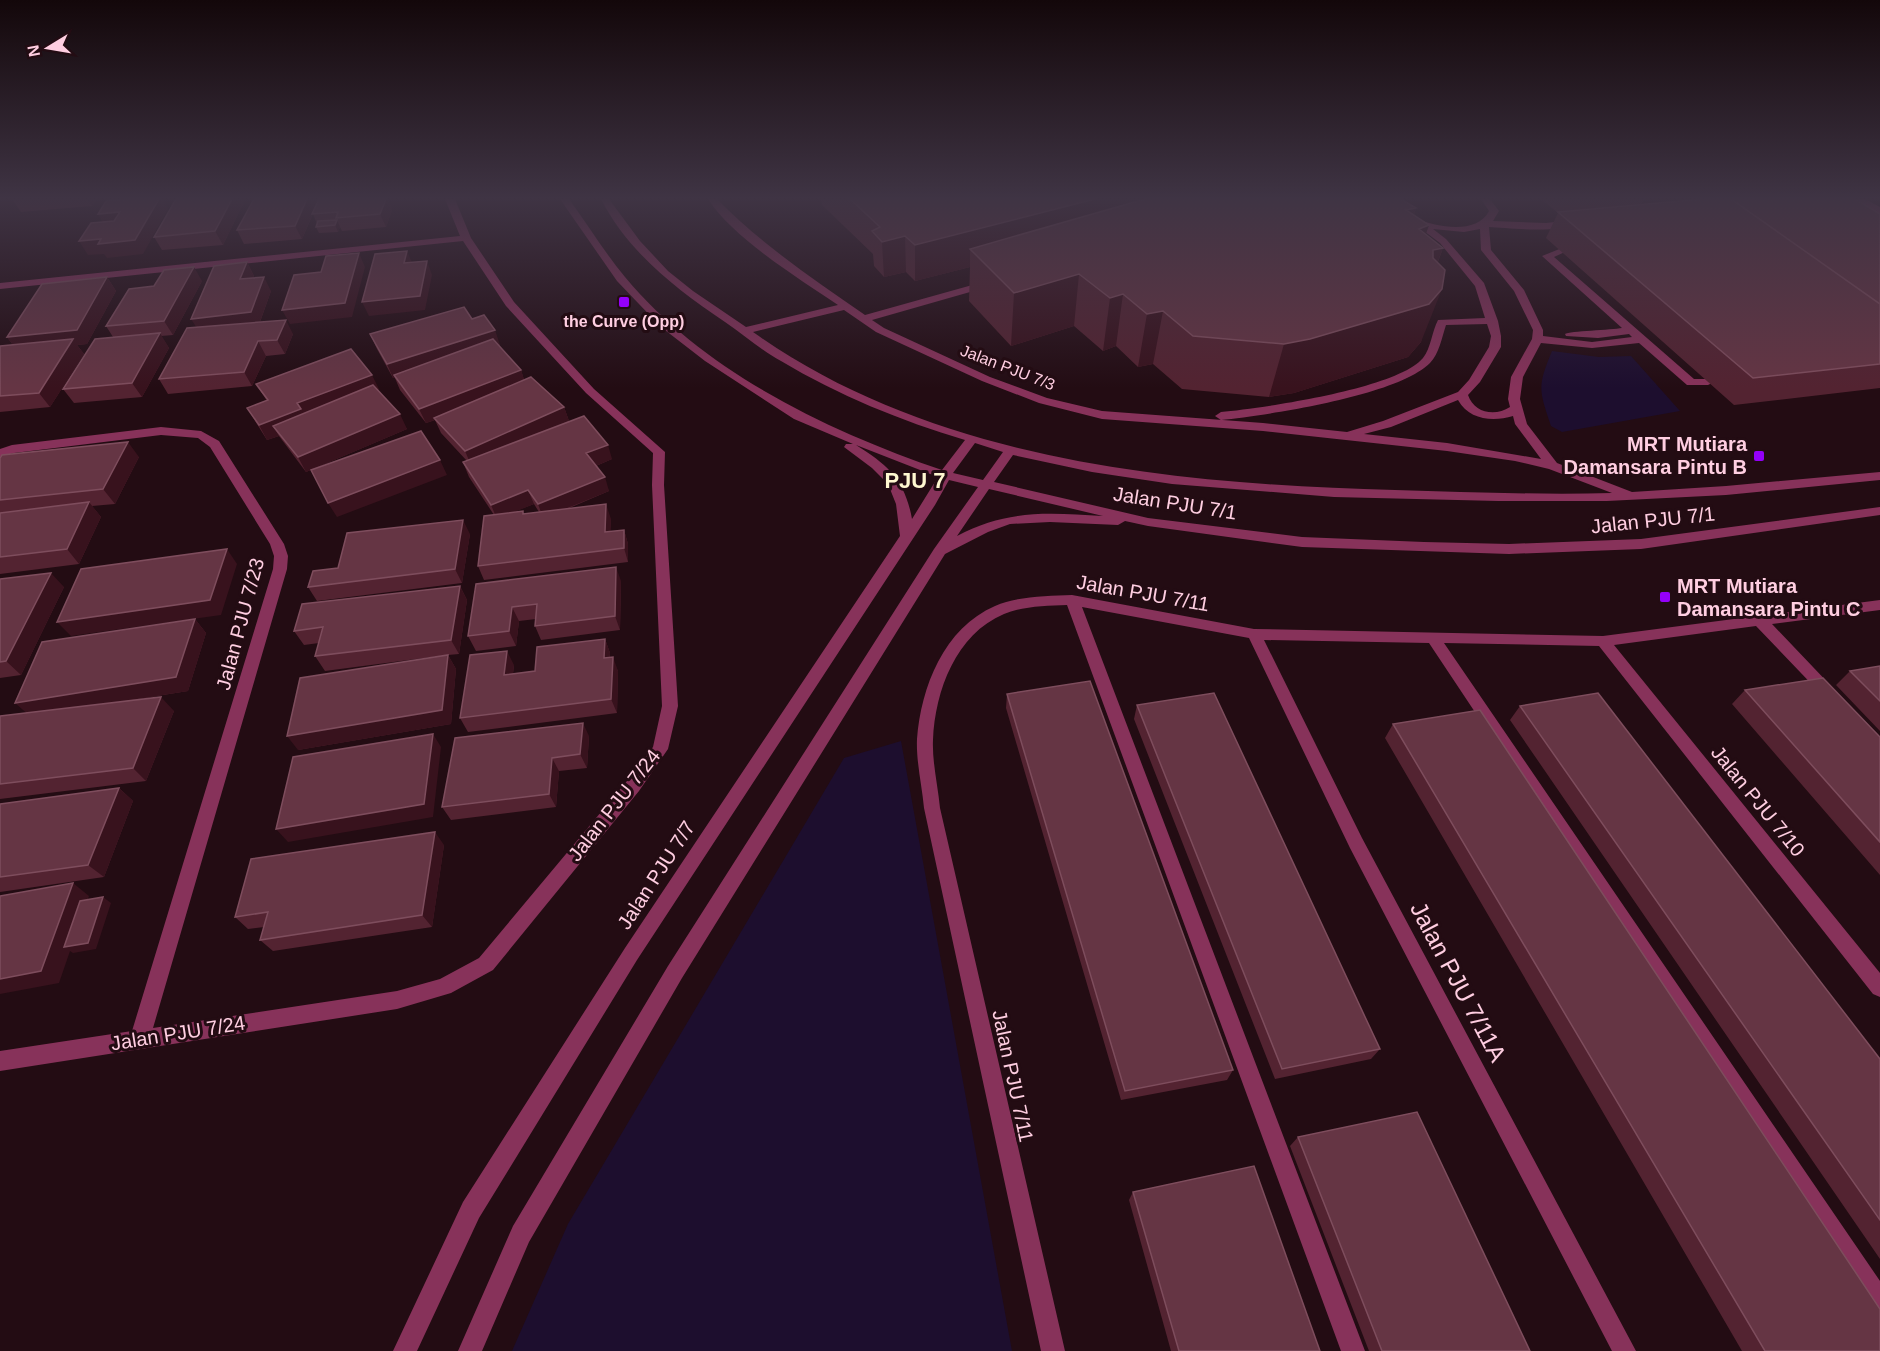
<svg xmlns="http://www.w3.org/2000/svg" width="1880" height="1351" font-family="Arial,sans-serif">
<rect width="100%" height="100%" fill="#230c13"/>
<path fill="#1d0e2e" d="M1552,351L1599,357L1631,356L1680,411L1562,432L1551,426C1539,390 1537,387 1552,351Z
M901,741L1012,1351H512L568,1224L844,758Z"/>
<g fill="none" stroke-linecap="round" stroke-linejoin="round">
<path fill="#87325a" fill-rule="evenodd" d="M445,199H455L471,238L514,302L594,389L665,452L664,485L678,706L668,749L639,791L493,970L451,993L397,1009L0,1071V1051L132,1031L273,569L274,556L270,544L210,447L198,438L161,435L14,453L0,457V449L12,445L161,427L201,431L219,441L284,544L288,556L287,569L153,1028L397,991L440,979L479,958L627,781L653,747L662,706L652,485L653,453L586,393L506,306L463,241L0,289V283L460,236Z
M560,199H569C588,225 605,253 625,277C704,372 828,431 942,470L965,440C901,421 838,395 781,361C761,350 744,335 725,322C676,289 628,252 601,199H609L640,241L668,271L693,291L746,327L838,305C798,278 733,238 708,199H717C761,244 813,279 865,315L983,282H991V286L872,320L884,328L990,377L1047,398L1102,411L1263,423L1347,432L1383,421L1458,392L1469,380L1489,347L1491,336L1487,324L1446,325C1442,337 1439,354 1430,363C1397,396 1268,415 1221,420L1215,416L1221,412C1263,408 1397,389 1423,358C1431,348 1432,331 1438,320L1485,318L1475,286L1440,243L1412,222L1417,219C1437,227 1477,235 1489,211L1481,199H1490L1499,211L1493,221L1546,223L1571,220L1576,223C1559,234 1510,228 1489,227L1491,250L1524,290L1543,330V336L1592,342L1632,337L1629,334L1598,338L1566,336L1565,334C1569,331 1612,330 1622,328L1542,256L1562,248L1567,251L1554,257L1694,379H1708L1714,382L1708,385H1687L1639,343L1592,348L1541,343L1523,377L1520,399L1527,424L1557,463L1632,492L1726,486L1880,472V480L1726,495L1607,501H1498L1334,497L1172,484L1092,472L1013,455L994,482L1148,518L1302,537L1424,542L1509,544L1641,539L1880,507V515L1641,549L1509,554L1302,547L1148,526L1125,521L1118,525L1050,522L1010,524L988,532L945,554L682,978L529,1242L482,1351H458L513,1226L668,966L934,549L978,487L949,480L935,505L637,960L479,1218L417,1351H393L463,1202L625,948L900,536L896,504L888,484L872,468L844,447L846,444H853L794,419L705,361L661,327L617,281ZM1433,229L1464,232L1480,229L1481,250L1514,291L1533,330L1532,339L1511,377L1508,399L1510,407C1495,417 1474,413 1468,395L1480,382L1501,347V336L1498,321L1484,283L1446,239ZM844,310L876,332L982,381L1039,403L1102,419L1263,431L1447,451L1515,461L1549,469L1612,493C1540,495 1467,492 1395,490C1178,484 935,462 753,332ZM1458,400C1469,420 1493,422 1513,416L1515,424L1541,459L1447,443L1364,434L1391,427ZM975,443L1003,452L983,480L953,473ZM856,445L938,477L912,519C905,480 888,465 856,445ZM989,489L1103,516C1049,513 1007,509 957,536Z
M1854,199H1865L1880,207V214Z
M1072,595L1254,629L1603,636L1880,600V610L1772,624L1833,688L1836,692L1833,696H1823L1756,626L1614,645L1880,973V997L1873,994L1599,646L1444,643L1880,1281V1312L1872,1309L1429,643L1264,640L1362,838L1636,1351H1612L1350,848L1249,638L1082,607L1365,1351H1341L1067,605C1046,606 1023,606 1004,614C956,634 935,691 933,740C932,762 938,786 940,808L1065,1351H1041L924,808C922,786 916,761 917,739C921,687 944,628 995,606C1018,596 1047,596 1072,595Z"/>
</g>
<path fill="#532331" fill-rule="evenodd" d="M12,199H97L92,206L21,212Z
M254,199H388L392,210L386,227L342,231L340,227L338,232L319,233L316,227L317,224L313,214L302,239L244,244L237,230Z
M821,199H1401L1416,208L1414,215L1429,225L1426,234L1443,248L1438,262L1421,342L1408,357L1294,393L1269,397L1182,389L1153,364L1138,367L1116,346L1103,351L1074,326L1011,346L969,301L970,267L915,281L906,272L884,277L874,266L873,254L822,205Z
M1541,199H1644L1641,204L1880,214V388L1734,405L1546,238L1558,213Z
M244,202L223,245L162,250L154,237Z
M247,262L254,276L253,278L271,291L260,322L293,334L285,354L266,356L252,386L168,394L159,379L196,327Z
M107,277L116,291L87,344L77,345L84,354L50,407L0,412V346L13,345L7,337Z
M202,281L173,335L161,336L169,348L142,397L74,403L63,389L113,337L106,326Z
M472,319L500,345H498L521,370L524,380L564,407L569,421L560,425L612,459L596,466L609,491L567,509L611,519L610,532L624,530L628,544V562L484,580L478,566L494,515L469,477L463,462L467,461L441,433L435,420L426,423L400,390L395,378H393L377,349L370,334ZM534,504L539,512L524,514L513,512Z
M256,384L379,389L377,390L407,429L306,472L279,436L267,440L247,408L267,401Z
M139,457L115,504L92,506L101,517L79,564L0,574V458Z
M470,534L462,583L317,601L308,587L338,568Z
M0,579L64,587L21,675L0,678Z
M621,581L620,630L541,640L535,626L536,619L519,621L516,646L476,651L468,636L476,584Z
M460,586L467,600L459,654L448,655L456,669L451,724L298,750L447,655L325,671L315,656L319,643L304,645L294,631Z
M195,619L206,633L188,691L132,700L174,711L146,781L0,799V716L26,713Z
M605,639L610,653V657L618,671L617,713L468,732L460,718L514,665L513,674L535,671Z
M1880,666V731L1836,685L1850,671Z
M1745,690L1880,737V875L1732,704Z
M1007,694L1233,1070L1227,1080L1121,1100L1006,708Z
M1137,705L1380,1049L1371,1059L1275,1079L1134,719Z
M1520,706L1880,1059V1259L1510,720Z
M1393,724L1880,1351H1742L1385,738Z
M589,736L587,768L559,771L556,807L451,820L442,807Z
M119,788L133,801L104,877L0,892V804Z
M444,845L432,927L273,951L260,940L264,927L248,929L235,917Z
M1298,1137L1530,1351H1369L1290,1146Z
M1133,1192L1320,1351H1171L1129,1200Z"/>
<path fill="#38121d" d="M87,199H97L92,206Z
M119,199H170H163L168,209L143,254L107,258L104,254L88,255L79,241L101,239L135,240L121,203Z
M232,199H242L244,202L223,245L215,231Z
M307,199H319L302,239L295,226Z
M386,199H388L392,210L386,227L380,214Z
M1095,199H1220L970,249V267L915,281V245Z
M1416,208L1398,258L1406,210Z
M120,212L128,226L106,228L98,214Z
M337,220L340,227L338,232L335,225Z
M1429,225L1410,276L1419,229Z
M905,236L906,272L884,277L882,242Z
M1443,248L1423,299L1433,250Z
M407,251L413,265L404,263Z
M359,253L365,267L352,317L290,324L282,310Z
M427,261L432,275L425,310L369,316L362,302Z
M247,262L254,276L247,293L240,279Z
M194,267L202,281L173,335L164,321Z
M1079,274L1074,326L1011,346L1014,293Z
M107,277L116,291L87,344L77,345L84,354L50,407L39,393L18,352L7,337Z
M264,277L271,291L258,327L200,333L191,319Z
M1442,289L1421,342L1408,357L1294,393L1269,397L1284,344Z
M1123,294L1116,346L1103,351L1110,298Z
M1163,311L1153,364L1138,367L1147,314Z
M286,320L293,334L285,354L277,340Z
M495,330L500,345L395,377L394,375L395,378H393L387,364Z
M160,333L169,348L142,397L132,383Z
M258,341L266,356L252,386L244,372Z
M521,370L526,385L434,418L435,420L426,423L419,409Z
M372,375L379,389L306,417L273,426L279,436L267,440L259,425L297,403Z
M564,407L569,421L471,465L465,451Z
M400,414L407,429L306,472L298,457Z
M128,442L139,457L115,504L103,489Z
M608,445L612,459L591,468L586,453Z
M440,460L447,475L337,517L328,503Z
M605,477L609,491L543,518L538,504Z
M528,490L534,504L497,519L491,505Z
M89,502L101,517L79,564L67,549Z
M606,504L611,519L610,547L605,532Z
M463,520L470,534L462,583L455,569Z
M624,530L628,544V562L624,548Z
M227,549L237,564L221,615L71,636L57,622Z
M616,567L621,581L620,630L615,616Z
M51,573L64,587L21,675L6,661Z
M460,586L467,600L459,654L451,640Z
M512,607L519,621L516,646L509,631Z
M195,619L206,633L188,691L30,716L15,703Z
M605,639L610,653L609,672L604,658Z
M507,651L514,665L511,689L504,675Z
M448,655L456,669L451,724L298,750L287,736Z
M613,657L618,671L617,713L611,699Z
M161,697L174,711L146,781L133,768Z
M583,723L589,736L587,768L580,754Z
M433,734L441,747L433,817L288,842L276,829Z
M552,758L559,771L556,807L549,794Z
M119,788L133,801L104,877L88,865Z
M435,832L444,845L432,927L422,915Z
M73,883L89,896L72,946L103,897L111,903L96,949L73,953L70,951L59,983L0,994V979Z"/>
<path fill="#653544" stroke="#7e4d5d" stroke-width="1.5" d="M130,199H159L135,240L98,244L101,239L79,241L91,223L114,221L120,212L98,214L106,201Z
M176,199H232L215,231L154,237Z
M254,199H307L295,226L237,230Z
M319,199H386L380,214L336,218L338,212L312,214Z
M850,199H1095L915,245L905,236L882,242L872,231L880,227Z
M1145,199H1401L1416,208L1406,210L1429,225L1419,229L1443,248L1433,250V258L1445,270L1442,289L1429,304L1310,339L1284,344L1193,336L1163,311L1147,314L1123,294L1110,298L1079,274L1014,293L970,249Z
M1703,199H1731L1880,304V364L1753,378L1558,212Z
M1731,199H1855L1880,214V304Z
M337,220L335,225L316,227L318,221Z
M407,251L404,263L427,261L420,296L362,302L375,254Z
M359,253L345,303L282,310L294,275L321,272L326,256Z
M247,262L240,279L264,277L251,312L191,319L214,266Z
M194,267L164,321L106,326L129,289L154,286L164,270Z
M107,277L77,330L7,337L42,284Z
M464,307L472,319L484,315L495,330L387,364L370,334Z
M286,320L277,340L258,341L244,372L159,379L187,328Z
M160,333L132,383L63,389L95,339Z
M73,339L39,393L0,396V346Z
M493,339L521,370L419,409L394,375Z
M351,349L372,375L297,403L301,409L259,425L247,408L268,400L256,384Z
M531,377L564,407L465,451L434,418Z
M373,385L400,414L298,457L273,426Z
M584,416L608,445L586,453L605,477L538,504L528,490L491,505L463,462Z
M421,431L440,460L328,503L311,470Z
M128,442L103,489L0,500V458L2,455Z
M89,502L67,549L0,557V513Z
M606,504L605,532L624,530V548L478,566L484,516L523,511V514Z
M463,520L455,569L308,587L313,571L338,568L347,533Z
M227,549L210,600L57,622L81,569Z
M616,567L615,616L535,626L537,604L512,607L509,631L468,636L476,584Z
M51,573L6,661L0,662V579Z
M460,586L451,640L315,656L323,627L294,631L302,604Z
M195,619L176,677L15,703L42,642Z
M605,639L604,658L613,657L611,699L460,718L470,655L507,651L504,675L535,671L537,647Z
M448,655L442,710L287,736L300,678Z
M1880,666V701L1850,671Z
M1823,678L1880,737V842L1745,690Z
M1090,681L1233,1070L1125,1091L1007,694Z
M1214,693L1380,1049L1282,1069L1137,705Z
M1598,693L1880,1059V1220L1520,706Z
M161,697L133,768L0,784V716Z
M1480,710L1880,1309V1351H1765L1393,724Z
M583,723L580,754L552,758L549,794L442,807L455,738Z
M433,734L424,804L276,829L293,757Z
M119,788L88,865L0,877V804Z
M435,832L422,915L260,940L268,912L235,917L251,859Z
M73,883L41,971L0,979V896Z
M103,897L88,943L64,947L80,901Z
M1417,1112L1530,1351H1382L1298,1137Z
M1254,1166L1320,1351H1179L1133,1192Z"/>
<linearGradient id="sky" x2="0" y2="1"><stop stop-color="#13070a"/><stop offset="0.51" stop-color="#3f3444"/><stop offset="1" stop-color="#3f3444" stop-opacity="0"/></linearGradient>
<rect width="1880" height="388" fill="url(#sky)"/>
<g fill="#9400f9" stroke="#230c13" stroke-width="2">
<rect x="618" y="296" width="12" height="12" rx="3"/>
<rect x="1753" y="450" width="12" height="12" rx="3"/>
<rect x="1659" y="591" width="12" height="12" rx="3"/>
</g>
<g text-anchor="middle" stroke-width="6" stroke-linejoin="round" paint-order="stroke">
<g font-size="16" font-weight="bold" fill="#ffcee1" stroke="#230c13">
<text x="624" y="327">the Curve (Opp)</text>
</g>
<g font-size="16" fill="#ffcee1" stroke="#230c13">
<text transform="translate(1008 367) rotate(21)" y="6">Jalan PJU 7/3</text>
</g>
<g font-size="20" font-weight="bold" fill="#ffcee1" stroke="#230c13" text-anchor="end">
<text x="1747" y="451">MRT Mutiara<tspan x="1747" dy="23">Damansara Pintu B</tspan></text>
<text x="1677" y="593" text-anchor="start">MRT Mutiara<tspan x="1677" dy="23">Damansara Pintu C</tspan></text>
</g>
<g font-size="20" fill="#ffcee1" stroke="#230c13">
<text transform="translate(1175 503) rotate(9)" y="7">Jalan PJU 7/1</text>
<text transform="translate(1653 520) rotate(-6)" y="7">Jalan PJU 7/1</text>
<text transform="translate(1143 593) rotate(10)" y="7">Jalan PJU 7/11</text>
<text transform="translate(240 624) rotate(-75)" y="7">Jalan PJU 7/23</text>
<text transform="translate(1758 801) rotate(51)" y="7">Jalan PJU 7/10</text>
<text transform="translate(614 805) rotate(-52)" y="7">Jalan PJU 7/24</text>
<text transform="translate(656 875) rotate(-57)" y="7">Jalan PJU 7/7</text>
<text transform="translate(178 1033) rotate(-9)" y="7">Jalan PJU 7/24</text>
<text transform="translate(1013 1076) rotate(78)" y="7">Jalan PJU 7/11</text>
</g>
<g font-size="22" font-weight="bold" fill="#fff8d0" stroke="#230c13">
<text x="915" y="488">PJU 7</text>
</g>
<g font-size="24" fill="#ffcee1" stroke="#230c13">
<text transform="translate(1458 982) rotate(62)" y="8">Jalan PJU 7/11A</text>
</g>
</g>
<g transform="translate(48 48) rotate(259)" stroke="#230c13" stroke-width="4.5" paint-order="stroke">
<path d="M0-4.5L10 22L0 15L-10 22Z" fill="#ffcee1"/>
<text y="-9" font-size="16" font-weight="bold" text-anchor="middle" fill="#ffcee1">N</text>
</g>
</svg>
